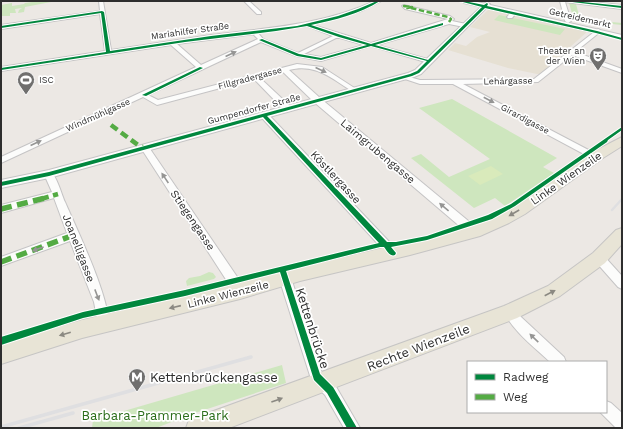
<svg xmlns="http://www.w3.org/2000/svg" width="623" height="429" font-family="'Work Sans',sans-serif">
<rect width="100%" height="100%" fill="#ece8e4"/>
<path fill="#e6e0d3" d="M489,9H490L588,31L540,74H537L508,68L448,50L455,43L466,46L477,37L490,32L470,27Z"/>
<path fill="#cee6be" d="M39,1L51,2L25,7L24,12L18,13L19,10L22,8L15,9L16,13H10V16H1V5L12,3V6L24,4L25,3Z
M569,3L622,8L576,4L580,19L622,23V25L574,20Z
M499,15L565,29L560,35L494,20Z
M452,99L557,158L543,167L554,173L505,206L495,198L474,208L411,158L421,154L449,177L490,159L419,108Z
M209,272L213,273L216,277L214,279L187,286L186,281L189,278L200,276Z
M282,365L286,383L195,413L156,428H92L93,420Z"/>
<path fill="#d9eabb" d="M491,166L503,174L480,185L468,176Z"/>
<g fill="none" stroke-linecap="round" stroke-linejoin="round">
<g stroke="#c5c4c5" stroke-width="2">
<path id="minor" d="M99,1H103L111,50C144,45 177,40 211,35C267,28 323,25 375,1H381L361,11L313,25L371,43L448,19L405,9L402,6L404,5L450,16L454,19L452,21L466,24L467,25L464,27L449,24L377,45L431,60L432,61L429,63L371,46L321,61L296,56L261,42L148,95L158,100L297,64L322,67L356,89V91H352C331,78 315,63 289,70L320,98L478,229L479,232L478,235H470L314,102L283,72L260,78L291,107V111H285L254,79L157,105L143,97L1,163V157L196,67L171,45L1,71V67L105,51L100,14L1,29V25L100,11ZM307,26L333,36L298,53L263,39L258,33ZM255,34L254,35L258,39L201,65L177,44ZM336,38H340L364,45L321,57L304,54Z
M244,1H249L261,12V14H257Z
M560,1H579L622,5V9L565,2L571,21L568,23L565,21Z
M512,11L517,12L512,18H508L507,17Z
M598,29L600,30V32L575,52L622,69V73L572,55L538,82L463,84L598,155L599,157L595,160L453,84H420L399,77L402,75L420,80L534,79Z
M261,113H267L397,250L398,253L397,256L393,257L389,256L261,117Z
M145,145L148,146L244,287L246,291L244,295L240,296L236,295L141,148Z
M49,171C56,173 62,196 65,202C74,223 116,310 107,328L103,330L99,328L94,302L70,241L1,266V257L67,233L54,198L1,213V205L52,192L44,174Z
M599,254L603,255L622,276V289L618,287L595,261L593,258L595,255Z
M285,273L289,275L291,278L322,373L335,385L360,428H344L325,395L312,382L279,278L281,275Z
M510,307L514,308L521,317L564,357L566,362H550C535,348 512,330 504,312L506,308Z
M606,401L611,403L622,413V428H616L600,412H606Z"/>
</g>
<g stroke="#c5c4c5" stroke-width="2">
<path id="tertiary" d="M485,3L490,4L421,74L414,77L49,178L1,188V180L49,170L408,73L415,70Z"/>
</g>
<g stroke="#c5c4c5" stroke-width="2">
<path id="secondary" d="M461,1H473L622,35V39L464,3Z"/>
</g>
<g stroke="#c6c5c4" stroke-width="2">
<path id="primary" d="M622,137V146L603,158L525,214L509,223L480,236L410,255L300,281L240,299L82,338L1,364V344L82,320L470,227L515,206L593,152Z
M622,228V244L605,263L560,296L517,318L229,428H186L189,420L197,417L504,306L548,286L593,253L616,230Z"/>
</g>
<use href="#minor" fill="#fcfcfb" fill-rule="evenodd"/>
<use href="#tertiary" fill="#fcfcfb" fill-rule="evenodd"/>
<use href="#secondary" fill="#fcfcfb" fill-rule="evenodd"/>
<use href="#primary" fill="#e8e4d6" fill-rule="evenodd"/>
<path stroke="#dfdfe1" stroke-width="2.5" d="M612,210L622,199"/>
<path stroke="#dfdfe1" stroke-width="3.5" d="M1,427L251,357
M19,428L73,413"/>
<path stroke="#54ab44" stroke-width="2.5" stroke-dasharray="5.5 2.5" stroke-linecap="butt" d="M404,6L412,7L407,8Z
M411,8L448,17L451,19L449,22"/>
<path stroke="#54ab44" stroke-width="4.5" stroke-dasharray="8 4.5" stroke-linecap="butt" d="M111,125L138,145L145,148
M41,199L58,194"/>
<path stroke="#54ab44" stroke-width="5.5" stroke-dasharray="11 5.5" stroke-linecap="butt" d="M1,209L45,198
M1,262L74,235"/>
<g stroke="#fff" stroke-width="2">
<path id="cycleway" d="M377,1H380C360,14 334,20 311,25L341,35L371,44L443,23V25L375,45L428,60L482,7L459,1H464L484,5L487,3L488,4L487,6L597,31L622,38V40L596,33L485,8L419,73L412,76L267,116L387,242H396L427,236L488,215L511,204L622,127V130L608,140L607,142L515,206L492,219L427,240L391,247L396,253L395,255C390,257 387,251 384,247H380L286,271L320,374L333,387L357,428H347L327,393L314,380L280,272L185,296L83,318L1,345V337L83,312L185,290L379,243L263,117L49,176L1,186V182L49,172L410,74L417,71L427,61L371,46L321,60L297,56L259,40L262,39L299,54L321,58L367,45L339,37L307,26L276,31L185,42L1,70V68L106,52L101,13L1,28V26L102,11L104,12L110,51L211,36L297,26L338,16L358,9Z
M564,1H573L622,6V8Z
M200,67L203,68L146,96L142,95Z"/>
</g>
<use href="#cycleway" fill="#00873e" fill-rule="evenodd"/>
</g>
<defs><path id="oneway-solid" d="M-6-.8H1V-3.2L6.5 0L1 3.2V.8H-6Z"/></defs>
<g fill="#959594">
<use href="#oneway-solid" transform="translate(231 54) rotate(-25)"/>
<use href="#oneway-solid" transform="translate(321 70) rotate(25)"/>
<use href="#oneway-solid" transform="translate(489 100) rotate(28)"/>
<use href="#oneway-solid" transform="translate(36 143) rotate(-25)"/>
<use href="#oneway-solid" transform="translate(165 178) rotate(-124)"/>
<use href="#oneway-solid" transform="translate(444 207) rotate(-140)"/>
<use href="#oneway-solid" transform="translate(38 249) rotate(160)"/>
<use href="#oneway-solid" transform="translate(97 295) rotate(69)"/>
<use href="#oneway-solid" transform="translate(534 338) rotate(-136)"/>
</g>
<g fill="#8b8982">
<use href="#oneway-solid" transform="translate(514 213) rotate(150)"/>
<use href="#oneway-solid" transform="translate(550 293) rotate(-27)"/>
<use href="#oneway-solid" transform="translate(175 307) rotate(167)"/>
<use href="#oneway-solid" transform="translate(65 334) rotate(164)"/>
<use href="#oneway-solid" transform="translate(277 400) rotate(-20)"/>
</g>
<defs>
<g id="theatre-pin" transform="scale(0.9)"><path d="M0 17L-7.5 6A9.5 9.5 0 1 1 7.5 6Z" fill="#706f6e" stroke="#fff"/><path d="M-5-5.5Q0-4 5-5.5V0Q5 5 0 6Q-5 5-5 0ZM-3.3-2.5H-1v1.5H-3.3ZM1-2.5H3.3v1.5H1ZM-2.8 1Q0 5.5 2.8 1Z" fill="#fff"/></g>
<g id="stadium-pin" transform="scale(0.9)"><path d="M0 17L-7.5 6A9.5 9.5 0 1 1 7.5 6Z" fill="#706f6e" stroke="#fff"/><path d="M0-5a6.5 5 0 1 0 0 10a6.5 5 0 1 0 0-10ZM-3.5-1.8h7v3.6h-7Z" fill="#fff"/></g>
<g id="metro-pin" transform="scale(0.9)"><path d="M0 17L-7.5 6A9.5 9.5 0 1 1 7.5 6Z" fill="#706f6e" stroke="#fff"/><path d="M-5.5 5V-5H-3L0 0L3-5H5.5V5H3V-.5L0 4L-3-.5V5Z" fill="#fff"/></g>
</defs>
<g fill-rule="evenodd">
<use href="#theatre-pin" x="598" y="56"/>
<use href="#stadium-pin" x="26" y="80"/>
<use href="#metro-pin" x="137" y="377"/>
</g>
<g text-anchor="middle" stroke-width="3.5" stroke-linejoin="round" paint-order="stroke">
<g font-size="9" fill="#2e2e2e" stroke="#fff">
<text transform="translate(580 18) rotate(13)" y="3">Getreidemarkt</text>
<text transform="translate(190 31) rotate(-8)" y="3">Mariahilfer Straße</text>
<text transform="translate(250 78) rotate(-15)" y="3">Fillgradergasse</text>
<text transform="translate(508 81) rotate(-1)" y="3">Lehárgasse</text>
<text transform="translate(254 109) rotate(-15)" y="3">Gumpendorfer Straße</text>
<text transform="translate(98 115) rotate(-24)" y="3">Windmühlgasse</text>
<text transform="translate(525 119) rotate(28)" y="3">Girardigasse</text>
</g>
<g font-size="9" fill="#2e2e2e" stroke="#fff" text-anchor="end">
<text x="585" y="54">Theater an<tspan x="585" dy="10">der Wien</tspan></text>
<text x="39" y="83" text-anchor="start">ISC</text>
</g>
<g font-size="11" fill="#2e2e2e" stroke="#fff">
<text transform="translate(378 151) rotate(40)" y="4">Laimgrubengasse</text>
<text transform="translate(336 177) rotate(47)" y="4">Köstlergasse</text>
<text transform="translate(566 178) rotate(-35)" y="4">Linke Wienzeile</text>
<text transform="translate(193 220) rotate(56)" y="4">Stiegengasse</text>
<text transform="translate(79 248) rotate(69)" y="4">Joanelligasse</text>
<text transform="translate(228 294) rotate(-14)" y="4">Linke Wienzeile</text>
</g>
<g font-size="13" fill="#2e2e2e" stroke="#fff">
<text transform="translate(313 328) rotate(72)" y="5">Kettenbrücke</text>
<text transform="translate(418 347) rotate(-21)" y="5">Rechte Wienzeile</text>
</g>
<g font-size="13" fill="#2e2e2e" stroke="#fff" text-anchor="start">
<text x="150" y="382">Kettenbrückengasse</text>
</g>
<g font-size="13" fill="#2c6e1b" stroke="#fff">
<text x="155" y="420">Barbara-Prammer-Park</text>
</g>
</g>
<rect width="623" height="429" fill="none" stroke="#2e2e2e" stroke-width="4"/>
<rect x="467" y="361" width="140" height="52" fill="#ffffff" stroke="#ababab"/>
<rect x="475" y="374" width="20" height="6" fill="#00873e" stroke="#ababab"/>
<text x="503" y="381" font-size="12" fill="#2e2e2e">Radweg</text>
<rect x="475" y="394" width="20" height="6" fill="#54ab44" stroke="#ababab"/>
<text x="503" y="401" font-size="12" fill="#2e2e2e">Weg</text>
</svg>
